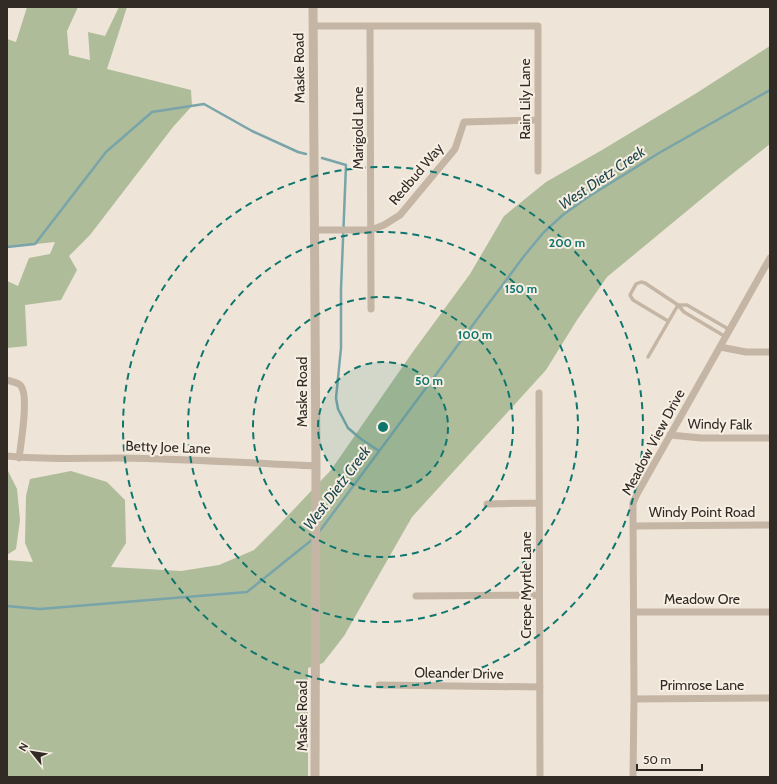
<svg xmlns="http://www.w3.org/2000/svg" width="777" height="784" font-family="Cabin,sans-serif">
<rect width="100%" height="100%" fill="#eee5d8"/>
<path fill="#aebc99" d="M27,7H78L67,31L69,55L90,60L88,32L105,36L119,7H127L107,69L191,90L192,106L173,127L90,235L69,256L77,270L61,300L25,305L27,346L7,348V281L18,286L29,258L50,254L55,242L7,247V39L16,42Z
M770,46V144L722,182L607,277L577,320L546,370L412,517L344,636L323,663L308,668V777H7V560L33,562L25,543L26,496L30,479L71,471L107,482L125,500L126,543L111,567L181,571L219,565L254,550L279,525L331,470L412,353L470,274L504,216L546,182L602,150L695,94Z
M7,469L17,489L20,520L16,549L7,555Z"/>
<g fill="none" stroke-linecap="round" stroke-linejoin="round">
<path stroke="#79a4a9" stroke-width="2.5" d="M322,158L346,165L341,289V348L336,398L338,409L348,428L361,439L379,451
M7,247L35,244L106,152L152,112L204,104L252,131L298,152L306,154
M319,532L524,256L544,232L564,214L588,197L659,153L770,90
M7,606L40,609L247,592L313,539"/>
<path stroke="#c5b5a5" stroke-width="3.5" d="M678,305H687L730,330
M668,321L633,300L630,295L636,284L641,282L645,283L678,305L684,312L726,337
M648,357L678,305"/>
<path stroke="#c5b5a5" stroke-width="7" d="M313,26H538V171
M370,26L371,309
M315,230H371L384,225L400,215L455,149L464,122L538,120
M720,347L746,352H770
M7,380C12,382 18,382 21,386C29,396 21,443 19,458
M539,393L540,777
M670,435L701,438H770
M7,456C44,460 82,458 119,458C185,459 251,463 316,466
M487,504L539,503
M633,526L770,525
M416,596L539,595
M634,612H770
M379,685L540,687
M634,699L770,698
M633,777L634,699L633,514V503L637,494L770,258"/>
<path stroke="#c5b5a5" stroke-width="9" d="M313,7L316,466L315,777"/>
</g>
<circle cx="383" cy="427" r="65" fill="#0f766e" fill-opacity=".12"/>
<g fill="none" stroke="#0f766e" stroke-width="2" stroke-dasharray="7 5">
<circle cx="383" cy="427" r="65"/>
<circle cx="383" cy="427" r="130"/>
<circle cx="383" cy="427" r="195"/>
<circle cx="383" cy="427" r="260"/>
</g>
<g text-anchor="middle" stroke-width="4" stroke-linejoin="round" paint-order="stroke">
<g font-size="14" fill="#312a25" stroke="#f7efe3">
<text transform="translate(299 68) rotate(-91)" y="5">Maske Road</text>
<text transform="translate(525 99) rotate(-90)" y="5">Rain Lily Lane</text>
<text transform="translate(358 128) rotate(-90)" y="5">Marigold Lane</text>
<text transform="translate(416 174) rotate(-50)" y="5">Redbud Way</text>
<text transform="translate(302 392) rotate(-90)" y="5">Maske Road</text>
<text transform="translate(720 424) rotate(1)" y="5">Windy Falk</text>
<text transform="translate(653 442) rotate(-62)" y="5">Meadow View Drive</text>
<text transform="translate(168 447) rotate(2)" y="5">Betty Joe Lane</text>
<text x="702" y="517">Windy Point Road</text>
<text transform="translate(526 585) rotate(-90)" y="5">Crepe Myrtle Lane</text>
<text x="702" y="604">Meadow Ore</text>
<text transform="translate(459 673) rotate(1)" y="5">Oleander Drive</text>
<text x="702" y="690">Primrose Lane</text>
<text transform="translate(302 716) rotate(-90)" y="5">Maske Road</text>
</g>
<g font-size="15" font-style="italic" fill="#1f494f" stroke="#f7efe3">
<text transform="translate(602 178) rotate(-34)" y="5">West Dietz Creek</text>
<text transform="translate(337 488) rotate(-53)" y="5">West Dietz Creek</text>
</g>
</g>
<circle cx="383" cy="427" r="6" fill="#0f766e" stroke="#f7efe3" stroke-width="2"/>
<g font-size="12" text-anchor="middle" font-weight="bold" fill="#0f766e" stroke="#f7efe3" stroke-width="4" stroke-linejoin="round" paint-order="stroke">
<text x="567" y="247">200 m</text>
<text x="521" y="293">150 m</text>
<text x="475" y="339">100 m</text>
<text x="429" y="385">50 m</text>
</g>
<rect width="777" height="784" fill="none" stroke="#312a25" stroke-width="16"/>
<g transform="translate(32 752) rotate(300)" stroke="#f7efe3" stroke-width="3" paint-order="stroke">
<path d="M0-3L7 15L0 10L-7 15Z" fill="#312a25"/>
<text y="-6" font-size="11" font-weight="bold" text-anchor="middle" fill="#312a25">N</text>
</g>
<path d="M637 764v6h65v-6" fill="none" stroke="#312a25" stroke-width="2"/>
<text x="643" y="764" font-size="12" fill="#312a25" stroke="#f7efe3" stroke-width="3" paint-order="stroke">50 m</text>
</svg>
